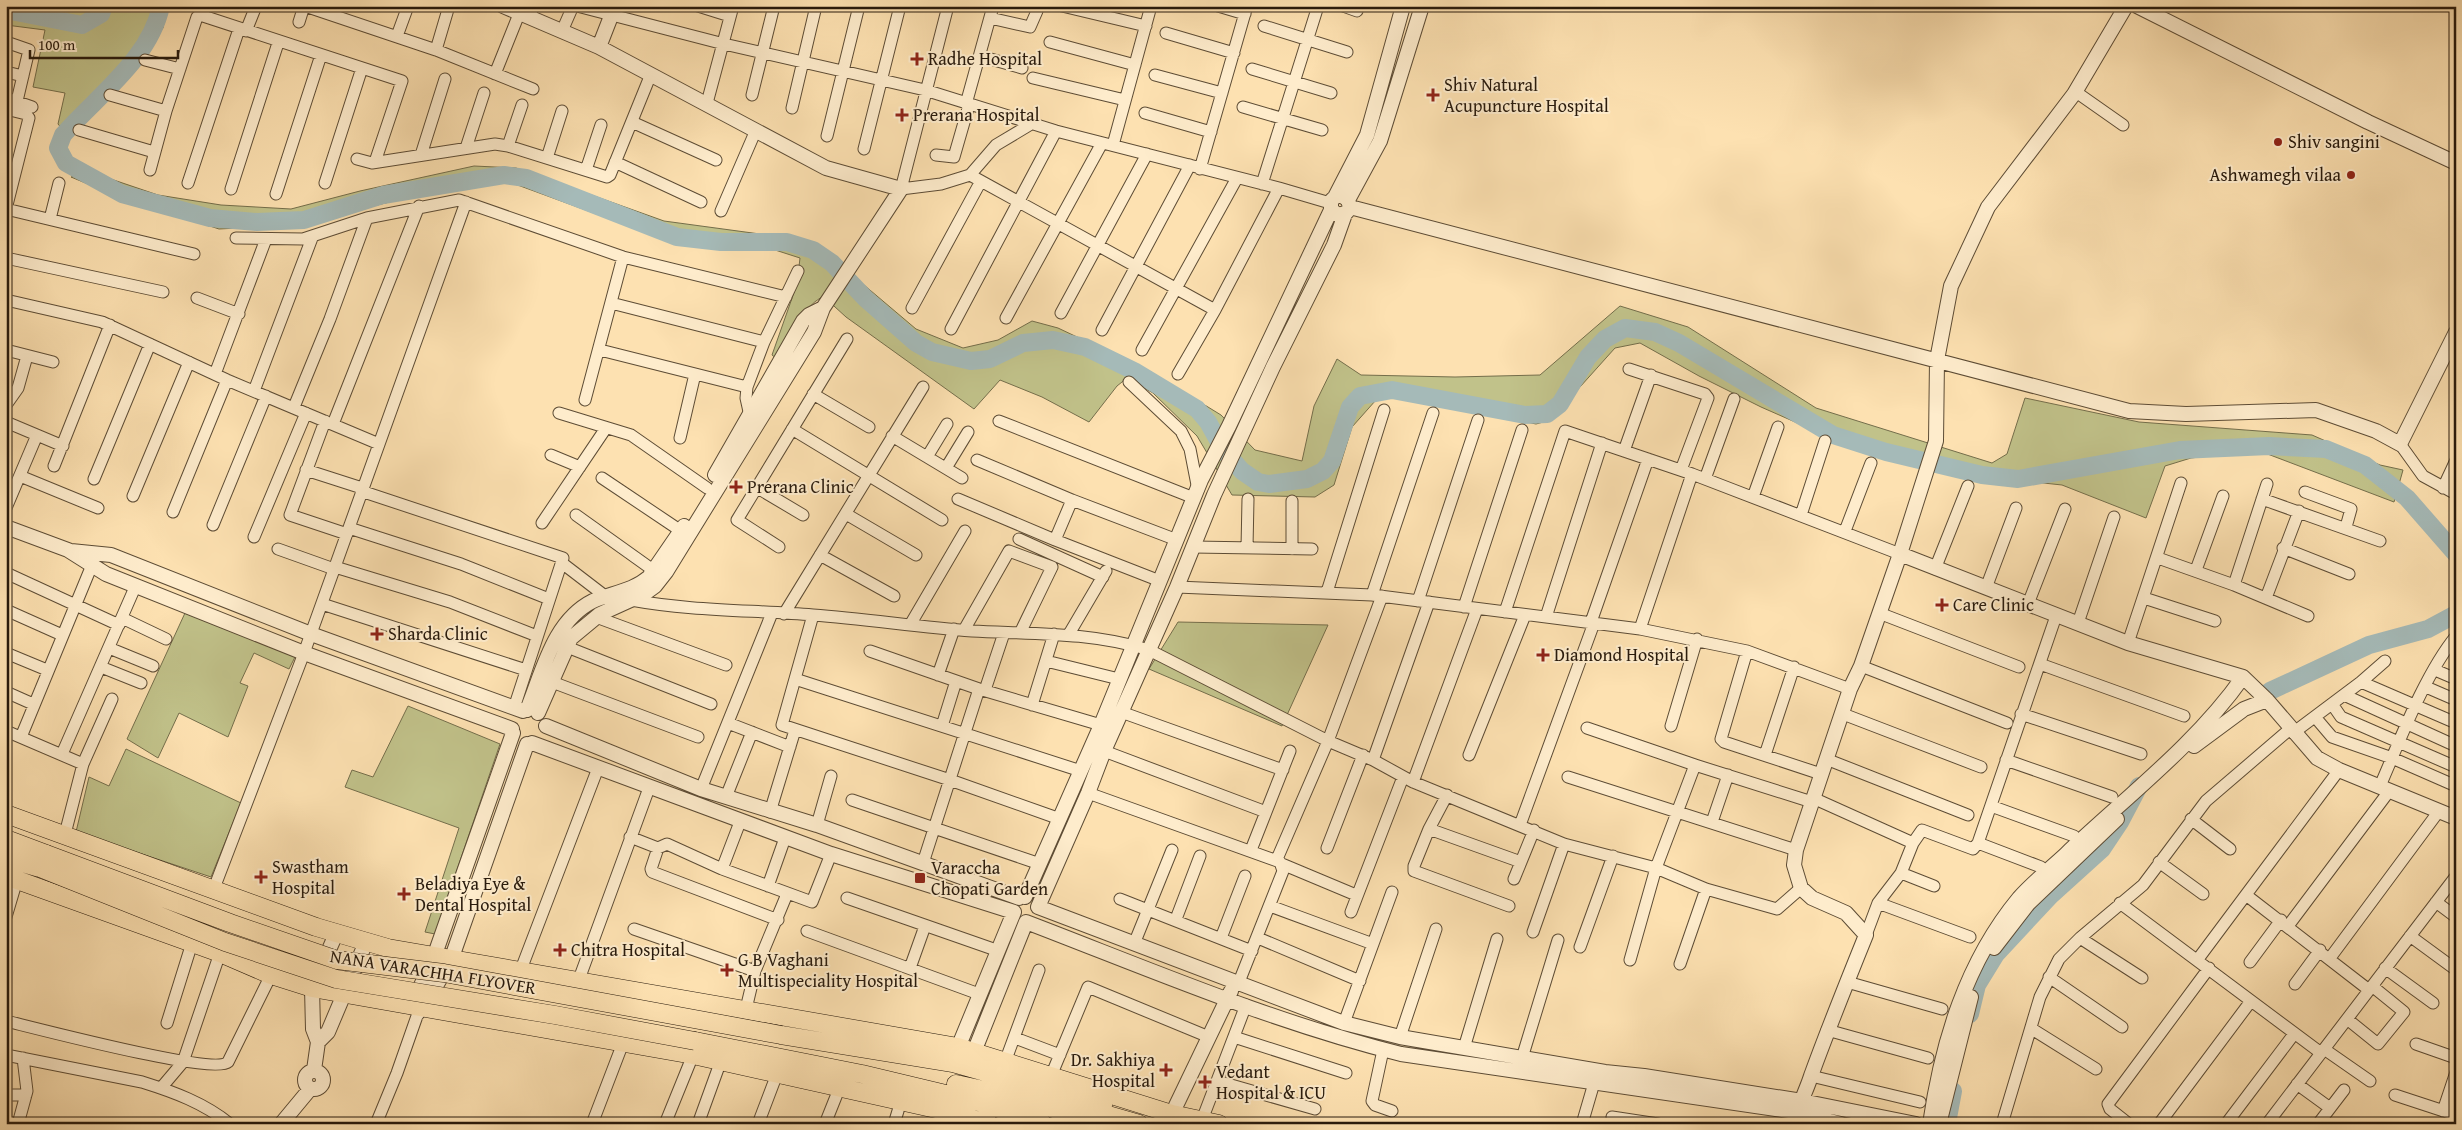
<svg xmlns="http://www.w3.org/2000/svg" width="2462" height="1130" font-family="'Gentium Book Plus',serif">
<rect width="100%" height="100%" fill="#fde1b1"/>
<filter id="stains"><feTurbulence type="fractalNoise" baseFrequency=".004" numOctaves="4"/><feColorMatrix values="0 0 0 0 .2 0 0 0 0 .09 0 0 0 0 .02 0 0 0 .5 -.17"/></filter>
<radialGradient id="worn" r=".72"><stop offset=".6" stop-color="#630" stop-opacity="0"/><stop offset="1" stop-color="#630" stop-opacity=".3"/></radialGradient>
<path fill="#c1c28a" stroke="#746e4b" d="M6,6L45,9L46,6H167L163,28L69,137L58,124L65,93L33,87L45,30L6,25Z
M474,166L516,168L664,221L782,237L810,245L838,263L916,329L963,348L998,340L1032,321L1058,328L1151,372L1221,415L1255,450L1302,461L1314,406L1337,359L1361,375L1455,377L1540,375L1620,306L1688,327L1816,408L1992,463L2007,454L2025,398L2139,422L2312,435L2380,465L2403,470L2394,502L2257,450L2191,458L2165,466L2146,518L2062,485L1978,476L1920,463L1836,440L1761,407L1699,376L1640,343L1615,348L1571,397L1547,421L1536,424L1388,394L1376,400L1352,427L1334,485L1315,497L1232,495L1197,436L1153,393L1127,378L1117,386L1089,422L1042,397L1000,380L974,409L846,317L823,296C800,310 789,336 777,359L772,355L797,284L800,258L772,249L677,239L640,230L504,180L414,196L296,225L219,229L112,194L71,177L90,172L158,195L221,205L291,209L360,191Z
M185,613L295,657L289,669L254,653L240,683L248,686L228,737L179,713L158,758L127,739Z
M1178,622L1328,625L1282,726L1149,669Z
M408,706L500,744L435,934L425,932L459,828L345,787L352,770L373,777Z
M126,749L241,803L211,877L76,832L89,777L109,786Z"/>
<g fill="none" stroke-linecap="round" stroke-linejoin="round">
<path stroke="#a5bab8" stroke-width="18" d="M161,6C150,59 97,96 63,135L58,148L66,163L122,194L210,218L257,222L304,220L383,195L504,175L526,178L677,237L721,242H787L813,250L832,263L866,299L916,343L932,352L971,361L990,359L1023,343L1053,340L1085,347L1134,371L1197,409L1208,422L1224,451L1242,471L1258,482L1269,484L1307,479L1323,471L1332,461L1350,407L1360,396L1392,390L1525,415L1547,414L1560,404L1588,357L1605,339L1625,328L1655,332L1679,343L1833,435L1886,452L1982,475L2018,479L2180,450L2269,446L2326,449L2365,465L2407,498L2456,554
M6,10L82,25L101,14L104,6
M2270,691L2369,645L2428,629L2456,614
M1970,1014L1977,985L1996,954L2050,896L2102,849L2120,822L2139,786
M1947,1123L1953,1091"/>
<g stroke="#5d4c35" stroke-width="13">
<path id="minor" d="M305,6L436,50L533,89
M577,6L724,44L925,90L1056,131L1279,188L1330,203
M698,6L730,16
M948,6L901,189L941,184L970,175L996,145L1031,124
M1062,6L1146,26
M1218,6L1245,14
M1343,6L1357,11
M528,17L534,6
M990,18L1030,27L1037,11
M299,22L304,6
M1264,26L1347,52
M246,31L256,6
M562,31L573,6
M1166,33L1234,53
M397,36L408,6
M6,42L29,50L17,101
M1050,42L1135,65
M436,50L449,6
M980,56L1022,68
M145,60L180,69
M1252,69L1331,93
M6,72L23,76
M495,74L519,14
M1155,75L1222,93
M1033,78L1125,100
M2076,92L2123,125
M110,95L166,111
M752,95L774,6
M6,98L32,107
M707,103L733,6
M966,104L992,10L988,6
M1243,107L1322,130
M792,108L816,6
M6,109L26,114L29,118L6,209
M1145,113L1211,132
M632,122L716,160
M79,130L154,152
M827,136L859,6
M1113,145L1151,6
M508,146L522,105
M466,148L484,93
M864,149L900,6
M421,155L445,79
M936,155L954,157L969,105
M547,158L562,111
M357,159L372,163L495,144L508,146L607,177L610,175L651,74
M615,162L701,202
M1200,169L1247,6
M150,170L166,111L197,17L200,15L402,81L375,162
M586,170L601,125
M970,175L1215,310
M188,183L239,29
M325,183L362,68
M1262,184L1318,6
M231,189L278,43
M276,194L321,55
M6,209L194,254
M721,211L756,130
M50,219L59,183
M236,238L303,239L367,218L459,200L623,257L786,297
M6,258L163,292
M197,298L239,314
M6,300L102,322L227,380L379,444
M611,303L764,342
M912,308L981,181
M1061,313L1147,154
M1006,318L1102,143
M951,329L1056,131
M1102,330L1190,165
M6,350L53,362
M600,350L747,387
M1142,350L1237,178
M1629,369L1705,394L1708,398L1681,470
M215,374L266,239
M1178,374L1215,310L1279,188
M1129,382L1181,431L1190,449L1198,490
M254,391L312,238
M813,394L869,427
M585,400L623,257
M6,405L18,388L27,356
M294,407L330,319L367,218
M559,413L631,435L707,488
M750,416L746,398L747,387L764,342L798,271
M325,421L290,515L347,534
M999,421L1194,498
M6,422L63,446
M333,424L419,206
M792,429L942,520
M892,436L962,478
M680,438L695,374
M2400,444L2423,476L2456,494
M1624,451L1651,375
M551,455L580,467
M927,457L947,424
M977,460L1072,500L1177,540
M54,466L110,325
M946,468L968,432
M306,470L362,488
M20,476L98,508
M602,478L681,531
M94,479L150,344
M1705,479L1734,399
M756,487L803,515
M2443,488L2456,460
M361,491L563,558L514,708
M2305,492L2351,509L2346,527
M133,496L189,362
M1753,497L1778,427
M958,499L1055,540L1160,581
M2262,499L2380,541
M1292,501V549
M6,508L37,435
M173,512L227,380
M846,514L916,555
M576,515L653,570
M1801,515L1825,441
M542,523L606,428
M213,525L266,396
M349,528L461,564L549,599
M1845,531L1871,463
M254,537L306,413
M1019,539L1103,577
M1055,540L1072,500
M779,547L737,520L847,339
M1193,547L1312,549
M1247,548L1248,499
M2283,548L2349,574
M278,549L334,569
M820,555L894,596
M2158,558L2234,585L2308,616
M562,563L605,596
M335,567L450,602L537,636
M1935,569L1968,486
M2196,570L2223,496
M6,573L119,625
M2234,585L2267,484
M1177,587L1372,595L1640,629L1747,651L1850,689
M1986,588L2016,508
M1327,592L1384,410
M1372,595L1433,413
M2144,598L2215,621
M2266,598L2299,511
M631,600C691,611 753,610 813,615C866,619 919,627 972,631C1032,634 1092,632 1149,650L1328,741L1373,760L1413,782L1564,844L1656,868L1706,889L1777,909L1801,888
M1418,601L1478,420
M322,604L526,670
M2028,604L2065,509
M1464,607L1522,430
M6,610L62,635
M1505,612L1565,431L1692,474L1900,554
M1879,613L2019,667
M784,614L923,387
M813,615L782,725L950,780L1060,819
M596,617L726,665
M1546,617L1602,443
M122,618L166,639
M1591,622L1648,459
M2078,623L2114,517
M910,625L965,531
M1640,629L1692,474
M964,630L1009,551L1052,567L1020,633
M1069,634L1106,571
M2128,643L2181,483
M567,647L711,704
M109,648L153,666
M870,651L979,689L1101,725
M1747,651L1721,739L1724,742L1821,774
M6,653L47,670
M1046,661L1119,679
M2040,664L2184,716
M1861,666L2007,723
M101,667L141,683
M2435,670L2456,679
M938,675L954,629
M795,679L1081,771
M552,682L698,737
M2361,682L2456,723
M2426,687L2456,700
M985,690L1004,633
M6,692L33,704
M2344,695L2456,746
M2332,704L2341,717L2456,767
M1032,705L1054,634
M1121,712L1283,770
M1843,714L1981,767
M2021,714L2141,754
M2315,717L2332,737L2392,758L2456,786
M728,723L790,747
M942,726L956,681
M1671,726L1697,639
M1587,728L1695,765
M6,731L83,764
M2293,733L2361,682L2385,661
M21,737L92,565
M1104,751L1266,812
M62,754L136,585
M1469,755L1525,615
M1765,755L1794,667
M1826,759L1968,815
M1373,760L1429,602
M2006,760L2112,797
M1568,777L1796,850
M1413,782L1477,609
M2380,786C2400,740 2425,674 2456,636
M701,789L772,613
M1088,793L1280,862L1283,871L1239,982
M1447,795L1429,829L1414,866V871L1509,906
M726,797L752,732
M1813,798L1913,843
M852,800L1040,864
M1991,806L2074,836
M770,812L795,730
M2191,819L2230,849
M1712,822L1728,775
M817,825L831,776
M1520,825L1594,623
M1429,829L1521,862
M65,834L83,764L112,699
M630,837L658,848L651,869L652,872L778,920
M1978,843L2041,867
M658,848L667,844L722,869L812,902L831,854
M1327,848L1363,755
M1251,850L1290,751
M1277,859L1328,741L1382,596
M2159,862L2203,894
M923,863L979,689
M1282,864L1356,895
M722,869L740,822
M1901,873L1934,886
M1514,879L1534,830
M768,886L785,838
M213,891L304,653L466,202
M2246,895L2369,990
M847,898L996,950
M1120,899L1252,951
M2436,902L2456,917
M1878,903L1970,937
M2120,903L2321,1053
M1270,906L1373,944
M1351,912L1403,777
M6,917L17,880
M1176,919L1200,856
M2288,926L2390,790
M634,929L755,971
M807,931L979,994
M1533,932L1564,844
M1866,935L1878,903L1901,873L1913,843L1922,830L1973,849L1978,843L2056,616
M2410,936L2455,969
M1221,938L1245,876
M1258,938L1360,981
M2080,938L2142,978
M1134,944L1172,850
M1580,947L1613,856
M2330,958L2439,811
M2198,959L2339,770
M1630,960L1656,868L1695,765L1812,802
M2250,962L2281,920
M1680,964L1706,889
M910,968L925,926
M2385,968L2433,1003
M520,972L598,768
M2049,977L2122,1027
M578,982L649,788
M1847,982L1942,1009
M2295,984L2320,950
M746,1009L755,971L787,894
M2347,1019L2378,1044L2404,1012L2372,986
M6,1021C35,1028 214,1075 228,1062L271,975
M167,1023L192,943
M1344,1023L1392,892
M2032,1029L2096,1069
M1827,1030L1928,1058
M1234,1037L1346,1073
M1400,1037L1436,929
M1015,1038L1060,1055
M2416,1044L2456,1058
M1464,1048L1497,939
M2324,1049L2370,1081
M1383,1050L1372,1101L1375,1105L1392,1111
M6,1055L142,1082C174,1092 204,1103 230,1124
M1522,1058L1558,940
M1005,1062L1039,970
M1051,1076L1088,987L1209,1037
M1811,1076L1920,1102
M1217,1081L1315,1109
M2297,1084L2330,1108
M161,1088L183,1062L220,953
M6,1095H26
M2395,1095L2456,1115
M2443,1111L2456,1072
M1612,1117L1658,1124
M1202,1120L1246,1005
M18,1124L27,1091L23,1058
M376,1124L397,1073L417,1016L425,1006
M592,1124L623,1043
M665,1124L693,1055
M698,1124L723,1055
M758,1124L777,1074
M825,1124L839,1089
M894,1124L901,1101
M1582,1124L1594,1083
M2002,1124L2040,997L2059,959L2080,938L2143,885L2206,801L2290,729
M2129,1124L2110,1109L2108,1104L2209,968
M2159,1124L2251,1001
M2226,1124L2294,1034
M2267,1124L2456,876
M2318,1124L2344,1090"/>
</g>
<g stroke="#5d4c35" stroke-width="16">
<path id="tertiary" d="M503,6L599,47L826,168L901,189L823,308L814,332L666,572L655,586L644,594L600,614L571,638L538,713
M2137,6L2368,122L2456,163
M599,47L615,6
M1335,197L1367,135L1403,6
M1348,200L1341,195L1335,197L1331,201V210L1339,215L1347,212L1350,207L1348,200L1380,141L1422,6
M1350,207L2129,411L2186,414L2316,410L2376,431L2400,444L2456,332
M1345,214L1334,245L1273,367L1214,495L1177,587L1104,751L1088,793L1038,907L1344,1023L1400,1037L1605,1072L1644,1076L1802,1101L1916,1124
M715,475L803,321L809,315L823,308
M6,527L68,550L106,574L304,653L512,729
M71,551L111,555L311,634L523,711
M1900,554L2128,643L2243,677L2267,700L2317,758L2339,770L2456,818
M527,710C543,671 553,621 593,601C612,593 633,591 649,577L684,526
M546,726L701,789L817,825L1019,898
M532,743L831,854L1014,912L955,1055
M2194,746L2244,709L2267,700
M1025,897L1101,725L1201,480L1229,426L1331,210
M1994,948L2028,904L2117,819
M414,1001L434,957L513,733
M426,1003L451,960L527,744
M318,1042L328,1032L366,942
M970,1062L1026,922C1149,969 1272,1022 1401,1054L1796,1112L1841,1124
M314,1070L318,1042L313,1029L312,988L336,934
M305 1080a9 9 0 1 1 18 0a9 9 0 1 1-18 0Z
M1172,1114L1231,991
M281,1124L310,1089
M1795,1124C1797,1107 1806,1092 1811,1076C1828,1029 1847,982 1866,935L1846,913L1812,898L1801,888L1794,865L1796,850L1850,689L1861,666L1900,554L1936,441L1937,360L1951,286L1988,207L2074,94L2126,6
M1930,1124C1942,1042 1966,962 2019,898C2033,882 2051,868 2066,854C2125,798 2196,744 2243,677
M1939,1124L1971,997"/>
</g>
<g stroke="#281a0c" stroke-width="19">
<path id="primary" d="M6,814L316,927L388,948L958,1047L1172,1114L1219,1124
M6,839L46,854
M6,858L40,868
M6,876L220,953L271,975L312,988L693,1055L945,1111L989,1124
M781,1035L953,1063L1103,1105
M695,1041L862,1074L979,1102L1043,1124
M956,1084L1011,1096L1100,1123
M1087,1109L1139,1124"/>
</g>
<use href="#minor" stroke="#feeccc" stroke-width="11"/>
<use href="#tertiary" stroke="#feeccc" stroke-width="14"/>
<use href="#primary" stroke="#fde1b1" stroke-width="18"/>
<g stroke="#281a0c" stroke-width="19" stroke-linecap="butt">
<path id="primary-bridge" d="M46,854L230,923L337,960L444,973L781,1035
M40,868L225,942L336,979L555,1015L695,1041"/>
</g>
<use href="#primary-bridge" stroke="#fde1b1" stroke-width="18"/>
</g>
<g fill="#8f2418" stroke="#feeccc" stroke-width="2">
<path d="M914.5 51.5h5v5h5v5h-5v5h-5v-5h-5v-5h5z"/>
<path d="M1430.5 87.5h5v5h5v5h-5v5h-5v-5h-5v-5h5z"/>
<path d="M899.5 107.5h5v5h5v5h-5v5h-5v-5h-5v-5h5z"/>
<circle cx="2278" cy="142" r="5"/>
<circle cx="2351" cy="175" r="5"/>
<path d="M733.5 479.5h5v5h5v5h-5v5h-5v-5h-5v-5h5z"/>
<path d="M1939.5 597.5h5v5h5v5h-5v5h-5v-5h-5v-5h5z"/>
<path d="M374.5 626.5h5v5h5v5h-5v5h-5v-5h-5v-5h5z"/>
<path d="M1540.5 647.5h5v5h5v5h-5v5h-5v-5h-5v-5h5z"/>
<path d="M258.5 869.5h5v5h5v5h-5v5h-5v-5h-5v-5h5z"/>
<rect x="914" y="872" width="12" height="12" rx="2.5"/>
<path d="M401.5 886.5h5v5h5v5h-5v5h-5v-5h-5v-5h5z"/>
<path d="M557.5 942.5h5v5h5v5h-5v5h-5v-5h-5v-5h5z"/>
<path d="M724.5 962.5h5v5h5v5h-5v5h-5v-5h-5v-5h5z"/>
<path d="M1163.5 1062.5h5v5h5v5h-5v5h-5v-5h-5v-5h5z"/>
<path d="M1202.5 1074.5h5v5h5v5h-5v5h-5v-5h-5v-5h5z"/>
</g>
<g text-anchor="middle" stroke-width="4" stroke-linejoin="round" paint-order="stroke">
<g font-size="18" fill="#281a0c" stroke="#feeccc" text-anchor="start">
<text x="928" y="65">Radhe Hospital</text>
<text x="1444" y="91">Shiv Natural<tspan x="1444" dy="21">Acupuncture Hospital</tspan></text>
<text x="913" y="121">Prerana Hospital</text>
<text x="2288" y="148">Shiv sangini</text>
<text x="2341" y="181" text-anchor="end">Ashwamegh vilaa</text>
<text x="747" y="493">Prerana Clinic</text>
<text x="1953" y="611">Care Clinic</text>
<text x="388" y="640">Sharda Clinic</text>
<text x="1554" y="661">Diamond Hospital</text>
<text x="272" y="873">Swastham<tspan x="272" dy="21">Hospital</tspan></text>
<text x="931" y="874">Varaccha<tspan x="931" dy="21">Chopati Garden</tspan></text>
<text x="415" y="890">Beladiya Eye &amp;<tspan x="415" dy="21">Dental Hospital</tspan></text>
<text x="571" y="956">Chitra Hospital</text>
<text x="738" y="966">G B Vaghani<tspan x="738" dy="21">Multispeciality Hospital</tspan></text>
<text x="1155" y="1066" text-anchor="end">Dr. Sakhiya<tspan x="1155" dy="21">Hospital</tspan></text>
<text x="1216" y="1078">Vedant<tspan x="1216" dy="21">Hospital &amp; ICU</tspan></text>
</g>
<g font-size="18" fill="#281a0c" stroke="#feeccc">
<text transform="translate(433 972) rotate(9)" y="6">NANA VARACHHA FLYOVER</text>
</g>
</g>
<rect width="2462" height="1130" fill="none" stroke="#fde1b1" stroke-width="25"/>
<rect x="8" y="8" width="2447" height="1115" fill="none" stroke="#281a0c" stroke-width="2.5"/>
<rect x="12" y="12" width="2437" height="1105" fill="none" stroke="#281a0c"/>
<path d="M30 50v8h148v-8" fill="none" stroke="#281a0c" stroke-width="2.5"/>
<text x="38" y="50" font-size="15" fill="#281a0c" stroke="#feeccc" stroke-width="4" paint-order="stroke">100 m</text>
<rect width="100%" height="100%" filter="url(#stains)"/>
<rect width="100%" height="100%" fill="url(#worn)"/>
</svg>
